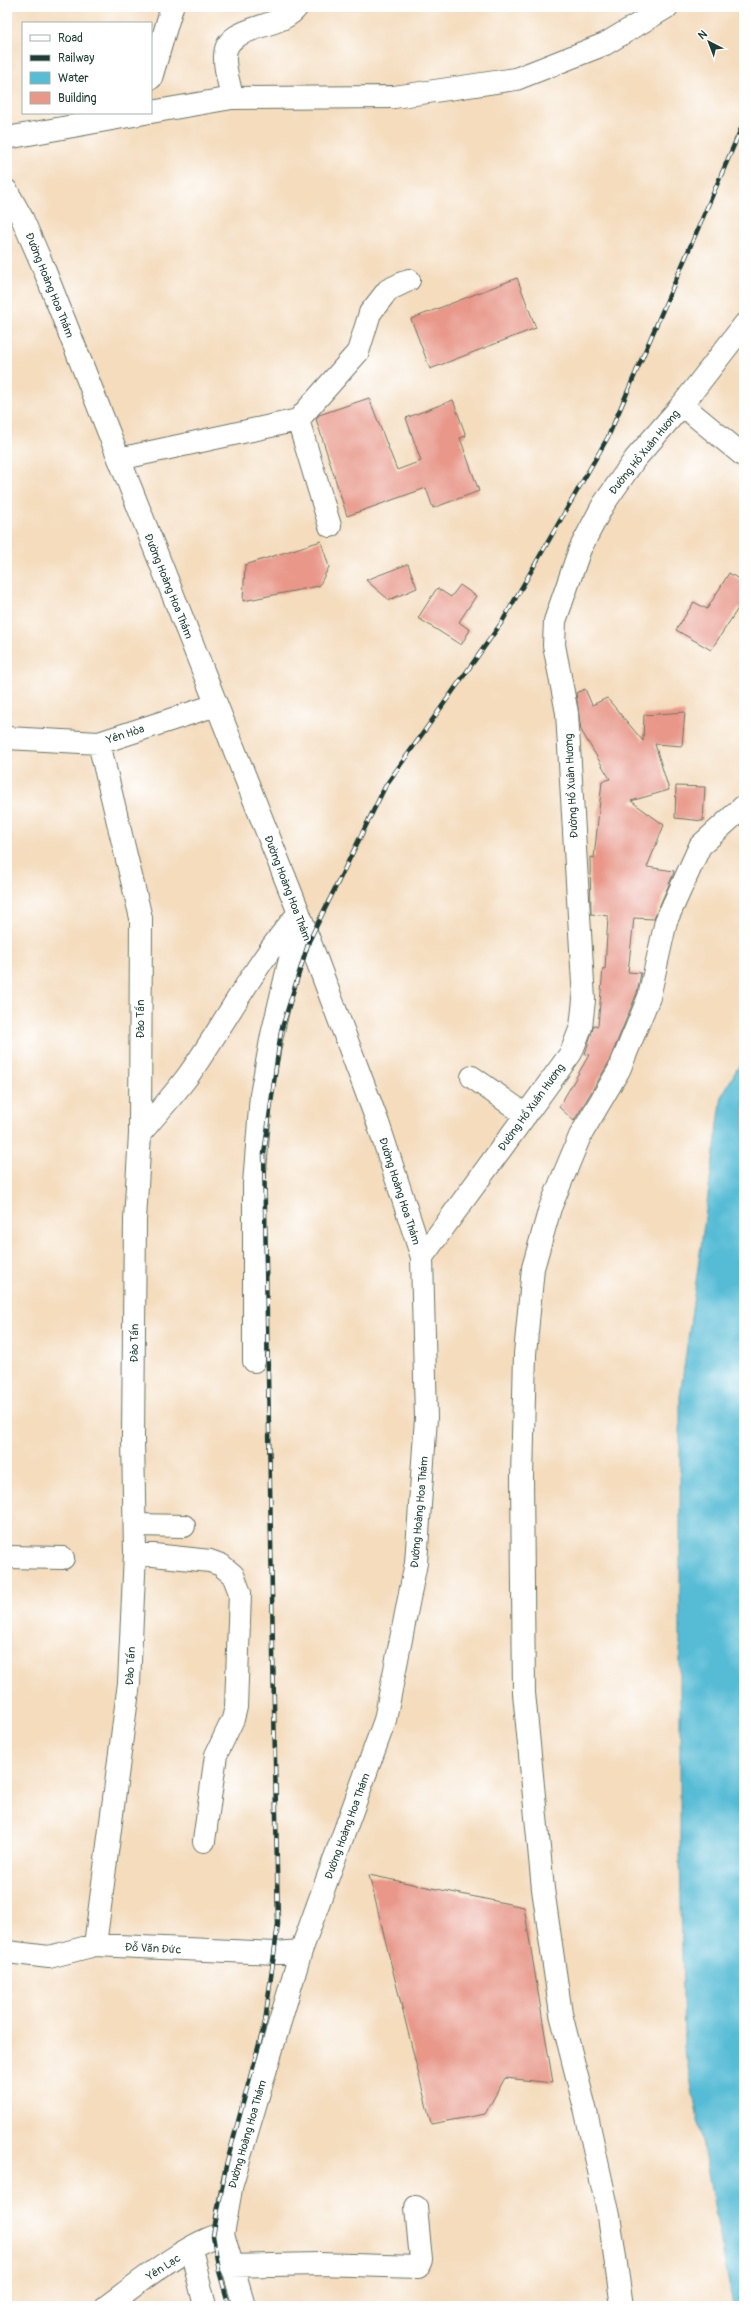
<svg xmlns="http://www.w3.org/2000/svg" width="751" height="2313" font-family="Pangolin,sans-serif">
<rect width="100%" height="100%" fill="#fff"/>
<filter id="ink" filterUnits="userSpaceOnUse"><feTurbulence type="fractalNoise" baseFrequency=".025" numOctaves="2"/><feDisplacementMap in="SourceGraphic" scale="8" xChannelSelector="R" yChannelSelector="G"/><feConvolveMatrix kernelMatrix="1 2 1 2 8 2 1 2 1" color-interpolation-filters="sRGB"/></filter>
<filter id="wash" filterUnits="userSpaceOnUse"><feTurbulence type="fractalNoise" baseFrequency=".012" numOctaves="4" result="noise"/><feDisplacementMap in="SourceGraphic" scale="16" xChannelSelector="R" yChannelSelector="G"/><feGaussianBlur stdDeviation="0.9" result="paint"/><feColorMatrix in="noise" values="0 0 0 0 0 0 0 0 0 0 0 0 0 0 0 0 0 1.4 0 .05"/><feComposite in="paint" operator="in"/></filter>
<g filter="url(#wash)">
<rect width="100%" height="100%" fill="#f4dcbd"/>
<path fill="#57bcd5" stroke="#3b7c84" d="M744,1057V2306H733L684,2046L680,1856V1396L722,1095Z"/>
<g id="blocks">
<path fill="#e89789" d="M517,278L536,328L430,369L411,319Z
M369,398L397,470L421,461L406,418L453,400L466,436L460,438L479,491L433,508L426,488L347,516L316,419L319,415Z
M321,541L329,567L319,586L243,601L245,565Z
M408,564L417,588L389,600L366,580Z
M729,573L744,582V610L739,607L711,650L676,630L694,602L707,609Z
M460,585L476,596L459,622L470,630L461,645L418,618L437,588L451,597Z
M585,689L592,705L607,698L643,741L644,715L685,712L682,746L655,744L669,790L631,801L664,825L647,867L674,871L673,875L654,919L634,918L628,972L641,973L637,993L608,1064L574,1121L559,1107L589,1055L585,1054L594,1025L598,1026L603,968L605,969L608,916L591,914L590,857L594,858L602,781L610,779L581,730L576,693Z
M676,786L705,787L703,821L675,818Z
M369,1875L524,1907L553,2083L505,2078L485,2114L431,2124Z"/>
</g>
</g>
<g filter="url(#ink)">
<use href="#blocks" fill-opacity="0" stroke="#6a7564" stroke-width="1"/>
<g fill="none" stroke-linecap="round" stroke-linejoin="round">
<g stroke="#6a7564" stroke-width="24">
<path id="minor" d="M151,78L172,7
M232,98C230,85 224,69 225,56C225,24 282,30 297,7
M7,191L22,218L42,264L299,913L378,1123L422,1257L426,1418L416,1563L385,1720L301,1951L232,2183L223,2234L244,2306
M682,405L744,456
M298,420L330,526
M119,459L298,420L358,352L370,313L388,290L409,280
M7,738L99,743L216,705
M472,1077L526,1115
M140,1134C156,1114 175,1094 190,1073C227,1020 256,962 299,913
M422,1257L571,1053L581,1027L584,1000L567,713L554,645L555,621L580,549L603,505L635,459L682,405L744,325
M254,1361V1184L261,1095L272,1035L290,959L305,931
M135,1525L184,1526
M135,1553L210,1561L221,1565L233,1575L240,1593L236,1707L233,1719L216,1755L204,1841
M7,1557L63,1558
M95,1945L129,1683L135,1553L133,1438L135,1220L140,1134L141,918L99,743
M7,1952L49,1957L95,1945L275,1953L301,1951
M191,2249L205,2306
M231,2266L319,2264L418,2267L421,2260L416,2207
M107,2306C136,2285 188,2242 223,2234
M622,2306L609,2216L586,2112L561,2014L543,1889L524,1693L522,1478L525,1354L533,1268L550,1208L580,1136L619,1070L649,997L666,921L700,846L744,806"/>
</g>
<g stroke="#6a7564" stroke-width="24">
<path id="major" d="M151,112L232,98L394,97L516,79L605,44L667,7
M7,138L145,113"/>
</g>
<use href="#minor" stroke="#fff" stroke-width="22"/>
<use href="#major" stroke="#fff" stroke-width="22"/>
<g stroke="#1f3d34" stroke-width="4.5">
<path id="rail" d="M229,2306L219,2271L213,2236L226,2166L265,2022L278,1924L264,1154L281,1031L309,941L386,785L502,622L608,437L744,122"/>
</g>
<use href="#rail" stroke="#fff" stroke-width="3" stroke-dasharray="9" stroke-linecap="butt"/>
</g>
</g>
<g text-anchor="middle" stroke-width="4" stroke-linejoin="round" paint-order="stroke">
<g font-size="11" fill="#1f3d34" stroke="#fff">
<text transform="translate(50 285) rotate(68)" y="4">Đường Hoàng Hoa Thám</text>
<text transform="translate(644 452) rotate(-51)" y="4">Đường Hồ Xuân Hương</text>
<text transform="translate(169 586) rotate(68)" y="4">Đường Hoàng Hoa Thám</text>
<text transform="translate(125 734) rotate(-18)" y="4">Yên Hòa</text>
<text transform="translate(571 786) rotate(-93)" y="4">Đường Hồ Xuân Hương</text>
<text transform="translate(288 888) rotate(69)" y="4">Đường Hoàng Hoa Thám</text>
<text transform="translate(140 1019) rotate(-90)" y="4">Đào Tấn</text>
<text transform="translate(531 1107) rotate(-54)" y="4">Đường Hồ Xuân Hương</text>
<text transform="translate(400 1191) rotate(72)" y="4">Đường Hoàng Hoa Thám</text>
<text transform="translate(134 1343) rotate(-89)" y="4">Đào Tấn</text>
<text transform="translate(419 1512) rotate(-85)" y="4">Đường Hoàng Hoa Thám</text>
<text transform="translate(130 1666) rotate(-87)" y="4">Đào Tấn</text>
<text transform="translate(347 1826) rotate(-70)" y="4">Đường Hoàng Hoa Thám</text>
<text transform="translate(153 1948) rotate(3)" y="4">Đỗ Văn Đức</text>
<text transform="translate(247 2134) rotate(-74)" y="4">Đường Hoàng Hoa Thám</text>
<text transform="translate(163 2267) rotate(-33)" y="4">Yên Lạc</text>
</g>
</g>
<rect width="751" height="2313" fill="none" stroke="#fff" stroke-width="24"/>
<rect x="22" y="22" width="130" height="92" fill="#ffffff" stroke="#a5b1ae"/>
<rect x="30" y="35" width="20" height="6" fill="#ffffff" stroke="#a5b1ae"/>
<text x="58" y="42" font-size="12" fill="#1f3d34">Road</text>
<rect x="30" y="55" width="20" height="6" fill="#1f3d34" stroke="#a5b1ae"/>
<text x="58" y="62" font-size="12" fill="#1f3d34">Railway</text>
<rect x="30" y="72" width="20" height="12" fill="#57bcd5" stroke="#a5b1ae"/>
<text x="58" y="82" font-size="12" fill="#1f3d34">Water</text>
<rect x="30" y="92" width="20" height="12" fill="#e89789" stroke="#a5b1ae"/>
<text x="58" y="102" font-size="12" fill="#1f3d34">Building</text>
<g transform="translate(709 42) rotate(318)" stroke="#ffffff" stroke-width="3" paint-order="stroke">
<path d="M0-3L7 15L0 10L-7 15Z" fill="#1f3d34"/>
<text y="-6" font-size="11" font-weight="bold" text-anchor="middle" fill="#1f3d34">N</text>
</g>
</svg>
